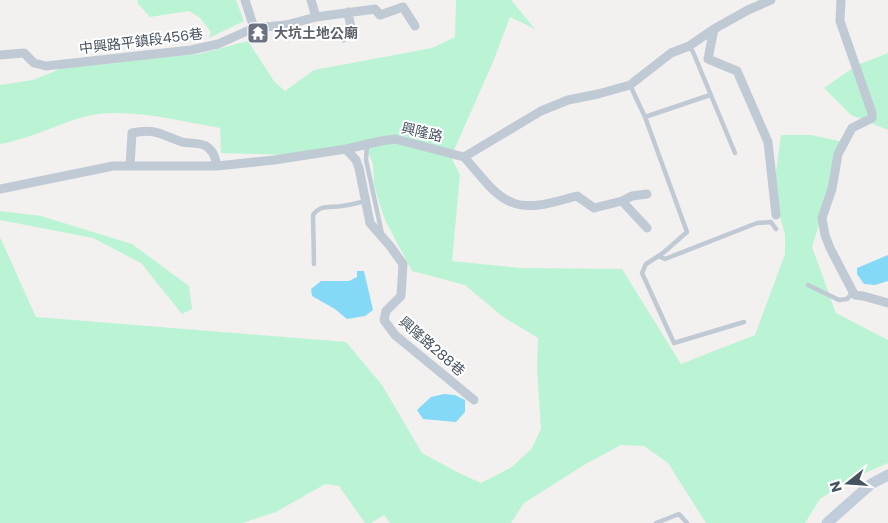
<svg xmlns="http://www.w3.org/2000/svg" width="888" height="523" font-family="Poppins,'Noto Sans TC',sans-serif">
<rect width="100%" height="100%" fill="#f3f0f0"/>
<path fill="#bbf4d4" d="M137,0H236L244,21L209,38L211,32L200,18L189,11L150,17L138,4Z
M456,0H511L535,29L510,17L493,62L451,157L460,175L452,261L520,268L622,269L681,364L755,335L785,254V234L773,194L781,135H811L844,142L812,247L836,313L888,340V463L849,480L820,499L805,523H706L668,463L644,446L621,445L584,465L524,503L511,523H390L384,515L371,523H365L339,486L325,484L276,512L242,523H0V237L36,317L346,342L382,385L422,453L461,474L481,483L512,467L532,448L541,429L537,369L538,338L502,316L465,285L412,271L385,220L374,186L373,164L364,143L290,155L221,153L220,128C179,121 123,106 83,117C55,125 30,139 0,144V85L33,80L70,65L199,54L248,41L274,81L285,91L314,70L432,48L455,37Z
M888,53V130L851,115L824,88L857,65Z
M0,211L41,216L132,244L189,286L192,309L182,314L141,263L93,238L0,220Z"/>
<path fill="#84d9f6" d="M888,255V281L875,285L864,284L857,274V268Z
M357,271H364L373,310L365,316L347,319L335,309L312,296L311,289L321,281H349L357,277Z
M444,394L455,395L465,400V412L456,422L423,419L417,410L431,397Z"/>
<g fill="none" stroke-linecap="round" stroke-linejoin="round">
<path stroke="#c0cad4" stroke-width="4.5" d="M689,46L693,52L735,153
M630,85L645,117L687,232L663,253L646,264L642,273L674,343L744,322
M645,117L710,95
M367,144L366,160L382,234
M658,256L665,259L757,223L771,222L776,229
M314,264L313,215C321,204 330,208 342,206C350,205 358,203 366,201
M808,285L839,300L847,299L853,292
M656,523L679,514L687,523"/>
<path stroke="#c0cad4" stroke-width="9" d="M245,0L254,28
M311,0L316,17L375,9L380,15L403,7L415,26
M841,0L840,21L872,113V118L852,128L838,154L832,189L822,218L825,235L830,248L853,292L855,295L863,296L888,303
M714,29L708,59L737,71L768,142L776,215
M343,38L351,28L348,12
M0,55L24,53L34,63L46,66L191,50L218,44L254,28L286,25L316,17
M346,149L356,160L359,168L370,223L390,246L403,264L401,296L386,311L384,320L395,335L474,400
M464,157C478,172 492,194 511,202C531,211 557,201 577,196L594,208L622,201L632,196L647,194
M130,166L132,133C156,128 161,135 182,142C189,144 199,142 206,146C214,151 215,158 217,166
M0,189L113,166H217L274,160L346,149L381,141L395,139L464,157L541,111L568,100L598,94L630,85L671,53L689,46L714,29L748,10L771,0
M622,201L647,228"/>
<path stroke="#c1cddb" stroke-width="11" d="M827,523L871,484L888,475"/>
</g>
<defs>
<g id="temple-square" transform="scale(1.125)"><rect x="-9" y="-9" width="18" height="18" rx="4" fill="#6b7280" stroke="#fff"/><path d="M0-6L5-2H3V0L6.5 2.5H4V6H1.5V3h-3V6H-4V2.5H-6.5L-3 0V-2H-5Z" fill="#fff"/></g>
</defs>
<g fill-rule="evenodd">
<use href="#temple-square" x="258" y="33"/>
</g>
<g text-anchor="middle" stroke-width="4" stroke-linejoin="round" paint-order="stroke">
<g font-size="14" font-weight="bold" fill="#5b616d" stroke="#fff" text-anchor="start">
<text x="274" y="38">大坑土地公廟</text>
</g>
<g font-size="14" fill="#465360" stroke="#fff">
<text transform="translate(141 41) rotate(-7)" y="5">中興路平鎮段456巷</text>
<text transform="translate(422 132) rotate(13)" y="5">興隆路</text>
<text transform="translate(432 346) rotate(41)" y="5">興隆路288巷</text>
</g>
</g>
<g transform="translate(848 483) rotate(253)" stroke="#ffffff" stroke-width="4" paint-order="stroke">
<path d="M0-4L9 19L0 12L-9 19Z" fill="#465360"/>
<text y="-8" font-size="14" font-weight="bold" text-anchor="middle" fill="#465360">N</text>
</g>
</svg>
